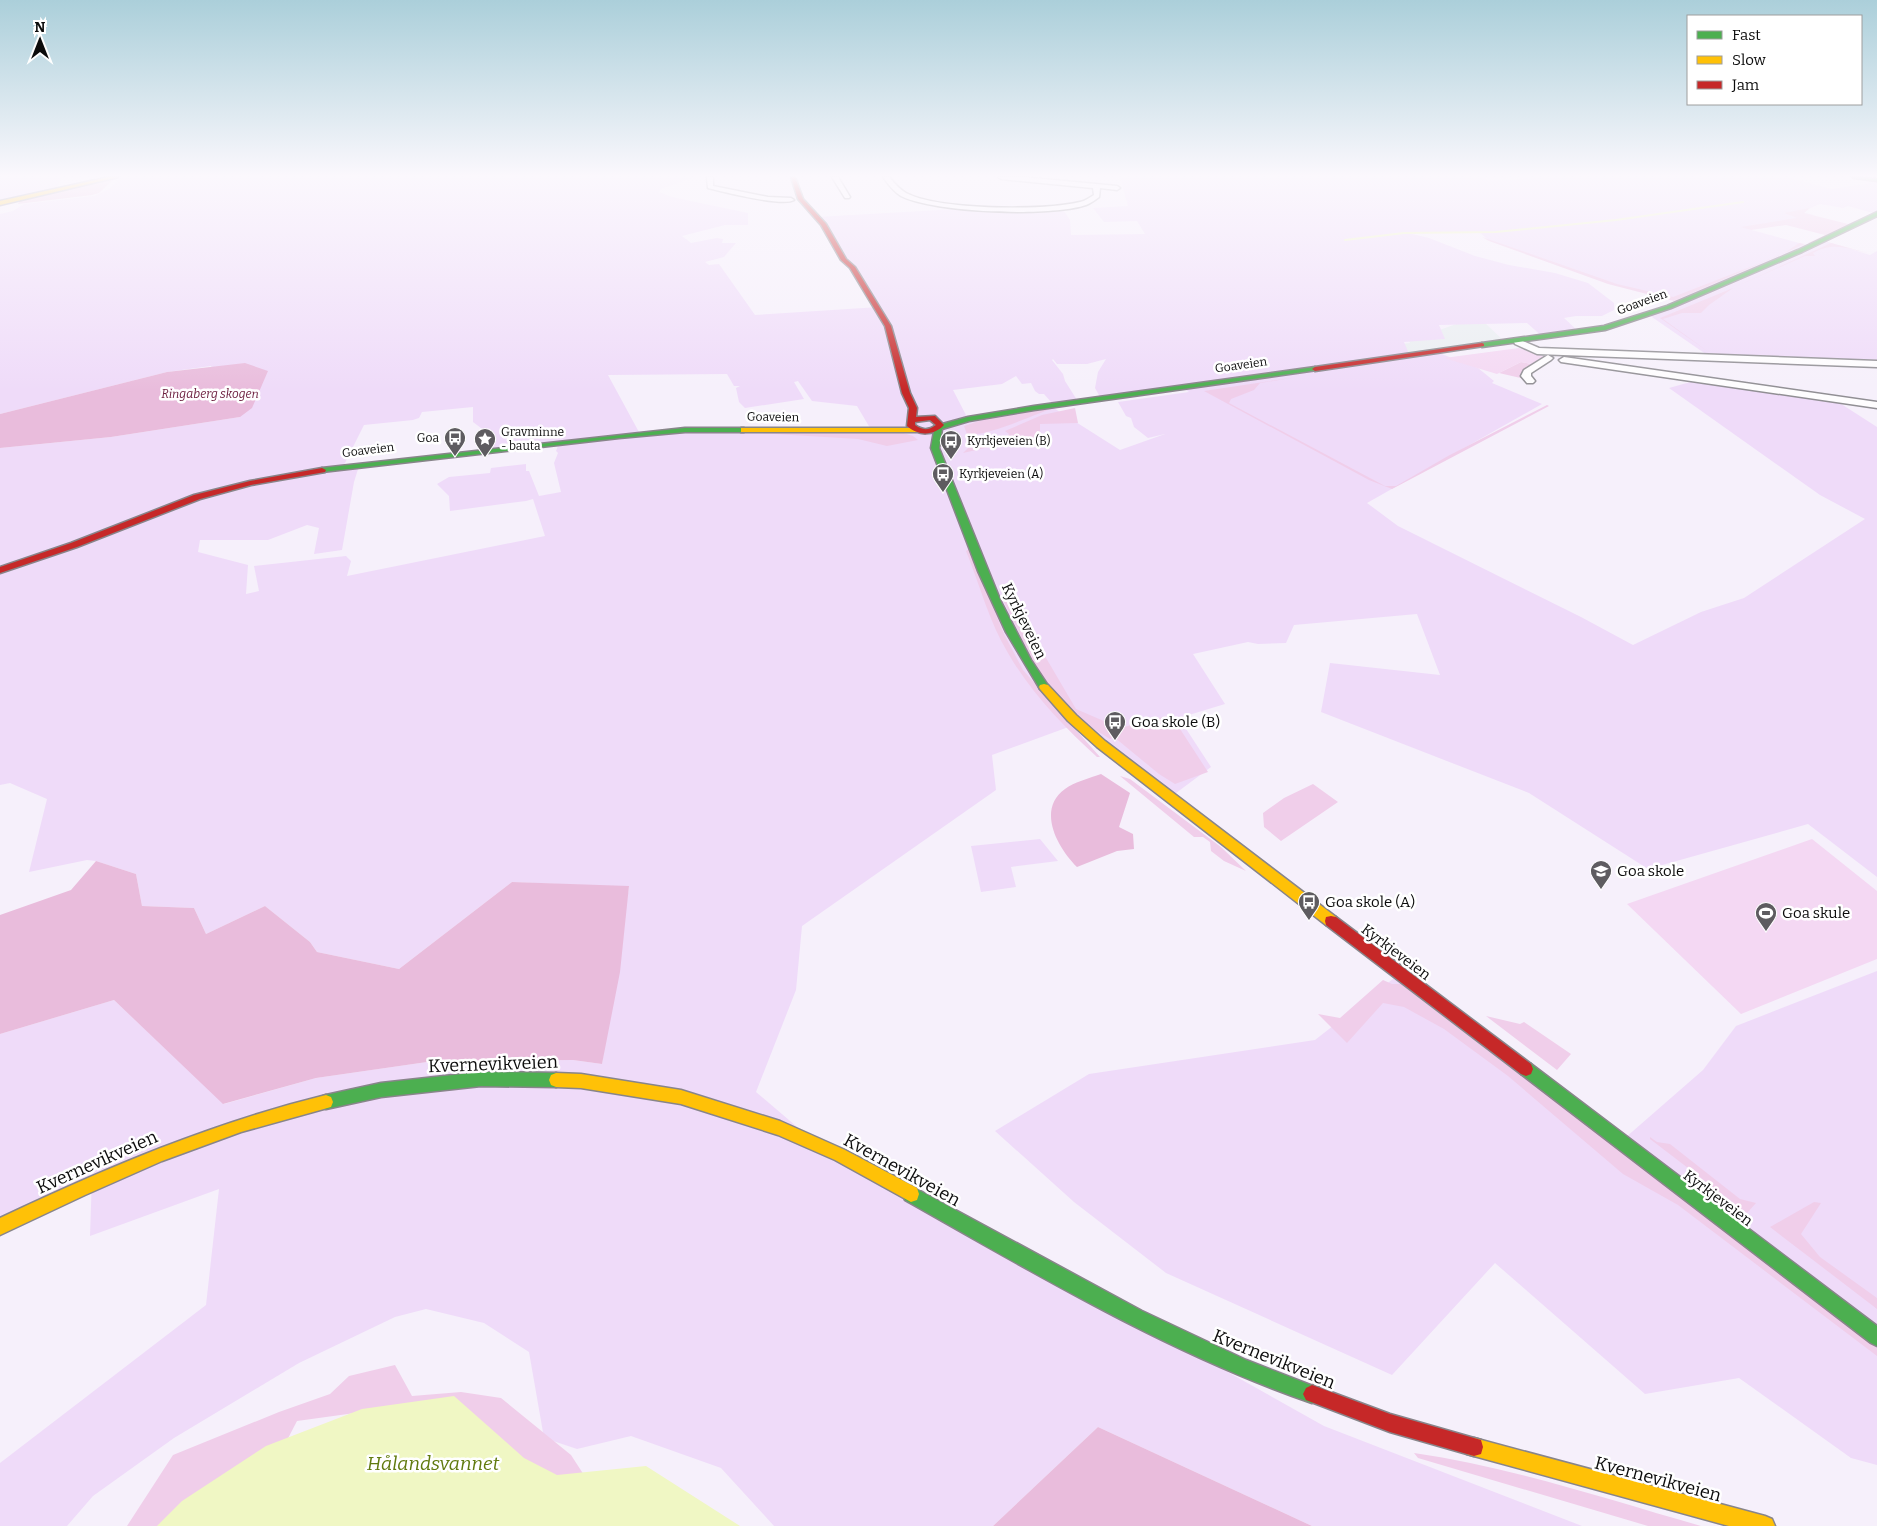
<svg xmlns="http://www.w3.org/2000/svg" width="1877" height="1526" font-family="Bitter,serif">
<rect width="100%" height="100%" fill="#f6f0fb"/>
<path fill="#eaeef1" d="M1459,323L1486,324L1505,342L1407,355L1402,344L1410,343L1409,341Z"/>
<path fill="#efdbf9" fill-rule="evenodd" d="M0,177H61L62,178L56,189L0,201Z
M121,177H695L661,189L659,192L672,197L748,213V225H725L682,236L691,243L717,238L723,239L722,243H736L724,257L705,262L709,265L719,264L755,315L879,307L817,217L957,209L995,211L1062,208L1070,220L1071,235L1145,234L1137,221L1104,222L1093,208L1128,206L1120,177H1481L1490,181L1554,177H1786L1832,189L1877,182V211L1873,213L1848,206L1843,208L1820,204L1801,212L1814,215L1748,229L1814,247L1825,241L1870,255L1877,251V366L1710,357L1649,315L1680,302L1612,283L1536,257L1487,239L1479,232L1408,233L1429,238L1475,256L1509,265L1555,273L1588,283L1614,303V310L1602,316H1576L1564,318L1579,332L1544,338L1527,323L1439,325L1445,339L1404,342L1410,356L1439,353L1478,368L1494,381L1492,383L1542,404L1367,503L1398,526L1581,617L1633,645L1701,612L1744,598L1865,519L1820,495L1669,388L1701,379L1835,400L1877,427V877L1808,824L1648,869L1529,793L1321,712L1330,663L1440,675L1417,614L1294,625L1286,643L1258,644L1248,642L1193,654L1225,704L1179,718L1211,767L1172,796L1074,725L992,755L996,790L802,926L796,990L756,1092L810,1138L1324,1426L1582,1526H1312L1098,1427L993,1526H774L721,1468L631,1436L577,1449L544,1438L529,1352L484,1323L426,1309L395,1317L299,1363L174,1438L93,1496L67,1526H0V1463L206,1305L219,1189L90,1236L92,1176L0,1226V1034L114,1000L224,1104L316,1078L434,1061L573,1060L602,1064L629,887L512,882L399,969L317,952L310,942L265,906L206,934L194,908L142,906L136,874L96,861L87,860L29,872L47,799L10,783L0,785V448L111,437L240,417L211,366L167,372L0,414V214L13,211L24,204L94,196L109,189ZM1053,359L1057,364H1087L1106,359L1098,372L1095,388L1100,397L1180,386L1189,392L1118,402L1126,416L1131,418L1134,427L1148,438L1165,434L1120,450L1049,405L967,417L953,390L1002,384L1016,376L1022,384L1031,383L1035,391L1039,394H1044L1052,403L1077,400L1065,381L1063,374L1052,360ZM727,374L734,386H740L736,388L739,402L745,408L804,399L794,382L798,381L812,401L857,406L870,428L640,434L608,375ZM473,407V422L485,431L482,451L558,446L556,451L558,453L554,463L561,492L539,496L529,471H526V464L491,468L490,473L449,477L437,484L449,496L450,511L526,501L533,499L545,536L347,576L351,561L346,556L254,566L259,591L246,594L248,565L198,552L200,540H268L307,525L319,528L314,554L342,550L354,482L359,466L344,465L364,425L413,420L419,418L422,412Z
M1040,839L1058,861L1011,867L1016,887L981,892L971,846Z
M1877,971V1465L1851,1458L1739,1378L1645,1394L1495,1263L1392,1375L1166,1273L1074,1202L995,1131L1089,1074L1315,1040L1398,975L1625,1138L1703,1070L1736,1026Z"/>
<path fill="#f0ceea" d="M1810,208L1804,213L1848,224L1869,215L1810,243H1808L1825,235L1786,225L1751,230L1741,227L1797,218L1784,213Z
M1482,237L1617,284L1673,297L1763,262L1786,252L1799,243L1805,244L1674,301L1608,284L1489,241Z
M1831,243L1871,254C1849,249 1834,241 1813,253L1815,256H1805L1733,288L1709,305L1701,313H1682L1663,319L1710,353L1660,318L1733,288Z
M1521,362L1536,365L1527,372L1529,380L1499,373Z
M1297,377L1260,383L1254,390L1231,399L1229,403L1385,486H1396L1448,456L1547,405L1549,406L1392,489L1369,480L1204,391Z
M1054,408C1035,414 984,438 967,434L964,426L979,421Z
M1075,408L1078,423L1040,424V436L1042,439L1029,438L963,453L968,448L1006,439L1009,434L1005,431L1042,415Z
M900,432L913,436L918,440L887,446L858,439L758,433Z
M969,549L1004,634L1023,670L1100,757H1097C1063,726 1031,693 1008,653C989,622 980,585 966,551Z
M1008,593L1076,709L1120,728L1171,715L1208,772L1175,784L1159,774L1114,737L1110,739L1081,721L1037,670L1001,596Z
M1120,776L1130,779L1221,847L1246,871L1224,861L1211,851L1210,842L1203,837H1194Z
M1313,784L1338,802L1281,841L1264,827L1263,813L1284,798Z
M1383,980L1392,984H1403L1877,1348V1356L1678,1205L1623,1174L1508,1076L1444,1029L1404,1007L1383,1003L1347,1043L1318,1014L1340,1018Z
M1486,1016L1520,1024L1524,1022L1571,1054L1557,1070Z
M1650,1137L1657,1142L1670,1144L1740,1199L1756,1203L1747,1213L1650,1139Z
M1814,1202L1821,1203L1801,1234L1820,1257L1877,1298V1309L1770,1227Z
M395,1365L412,1396L461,1392L501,1398L571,1455L604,1506L355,1413L297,1421L270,1473L207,1526H127L173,1455L279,1412L330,1394L349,1376Z
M1414,1453C1511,1467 1606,1499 1701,1526H1648L1418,1458Z"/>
<path fill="#e9bcdc" d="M115,178L99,193L92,195L18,204L20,200Z
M245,363L268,371L252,408L240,417L111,437L0,448V414L167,372Z
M1101,774L1130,793L1119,827L1133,834L1134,849L1117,851L1077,867C1058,848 1036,810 1065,789C1074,782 1090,778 1101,774Z
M96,861L136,874L142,906L194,908L206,934L265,906L310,942L317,952L399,969L512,882L629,886L620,972L602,1064L573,1060L434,1061L316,1078L223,1104L114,1000L0,1034V915L71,890Z
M1098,1427L1312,1526H993Z"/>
<path fill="#f4d8f3" d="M1519,348L1548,358L1536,365L1521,362L1497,374L1444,358Z
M1812,839L1877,891V959L1741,1014L1627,904Z"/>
<path fill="#f0f7c4" d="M454,1396L524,1458L557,1475L646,1466L740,1526H157L182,1501L266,1446L362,1409Z"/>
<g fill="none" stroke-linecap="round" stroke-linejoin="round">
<path stroke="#f0f7c4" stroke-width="2" d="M1345,240L1404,233L1496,232L1616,220L1743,202"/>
<g stroke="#918f94" stroke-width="3">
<path id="street" d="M707,177H713V186L768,197L791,198L794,200C783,207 724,192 708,188Z
M832,177H838L850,197L849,198H845Z
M883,177H889C894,183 899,189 906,193C938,210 1044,211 1080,202C1085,201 1089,198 1094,195L1093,188L1001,179L998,177H1022L1117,186L1120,188L1117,190L1100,188L1099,197C1095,200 1091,203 1086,205C1051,217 934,213 901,196C894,192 888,184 883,177Z
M1518,339L1539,348L1877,361V367L1537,354L1515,344L1514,342Z
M1548,355L1553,358L1551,360L1531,373V376L1535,381L1533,383H1527L1521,376L1524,370Z
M1564,357L1877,402V408L1561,362L1559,360Z"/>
</g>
<g stroke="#88858a" stroke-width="3">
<path id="fast" d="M1852,177L1877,179V181L1854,178Z
M1877,212V216L1802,252L1671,308L1605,330L1482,347L1479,345L1482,343L1604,326L1667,306L1798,250Z
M1315,367L1318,369L1317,370L1034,410L969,421L942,429L939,448L1001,602L1031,660L1049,687L1048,689H1040L1006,632L978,571L931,448L935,426L968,417L1034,406Z
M685,428H744L748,430L744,432H685L619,438L322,472L318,470L322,468Z
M1526,1062L1531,1064L1877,1326V1346L1871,1343L1521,1074L1519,1069L1521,1064Z
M481,1072L556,1073L561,1075L563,1080L561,1085L556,1087L481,1086L381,1097L326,1109L321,1107L319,1102L321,1097L326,1095L381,1083Z
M911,1186L1142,1311L1246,1360L1318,1388L1321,1394L1318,1400L1312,1403C1172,1355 1034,1273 905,1200L903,1194L905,1188Z"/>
</g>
<g stroke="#88858a" stroke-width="3">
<path id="slow" d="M109,177H118L0,205V201Z
M741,428H916L920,430L916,432H741Z
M1044,684L1048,685L1076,715L1105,741L1336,917L1337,921L1336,925L1331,926L1326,925L1097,747L1068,721L1040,689L1039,687L1040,685Z
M556,1073L581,1074L681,1090L780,1121L845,1150L917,1188L919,1194L917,1200L911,1202L835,1160L778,1135L681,1104L581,1088L556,1087L551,1085L549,1080L551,1075Z
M326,1095L331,1097L333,1102L331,1107L241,1132L162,1161L85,1195L0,1235V1218C106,1168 212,1123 326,1095Z
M1474,1438L1765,1516L1772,1519L1775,1526H1729L1474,1456L1467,1454L1465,1447L1467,1440Z"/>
</g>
<g stroke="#88858a" stroke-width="3">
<path id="jam" d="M791,177H795L803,199L826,224L846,259L855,267L891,326L910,393L917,408L916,417L935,416L944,425C934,436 918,436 907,426L909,408L902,393L885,326L850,268L841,260L821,225L798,199ZM930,420L936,425C928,431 922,430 915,425V422Z
M1482,343L1484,344V346L1315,371L1312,369L1315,367Z
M322,468L326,470L325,472L251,485L200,499L77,547L0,573V567L71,543L194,495L250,481Z
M1331,916L1336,917L1531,1064L1533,1069L1531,1074L1526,1076L1521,1074L1326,925L1325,921L1326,917Z
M1312,1385L1390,1414L1481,1440L1483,1447L1481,1454L1474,1456L1390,1432L1306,1400L1303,1394L1306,1388Z"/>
</g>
<use href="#street" fill="#fefdfe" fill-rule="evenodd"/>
<use href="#fast" fill="#4caf50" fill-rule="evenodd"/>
<use href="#slow" fill="#ffc107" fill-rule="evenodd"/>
<use href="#jam" fill="#c62828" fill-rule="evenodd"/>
</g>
<linearGradient id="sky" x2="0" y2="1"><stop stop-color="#abcfda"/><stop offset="0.45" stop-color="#fbf8fd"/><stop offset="1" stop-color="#fbf8fd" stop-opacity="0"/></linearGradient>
<rect width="1877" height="391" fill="url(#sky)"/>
<defs>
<g id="bus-pin" transform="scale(1.125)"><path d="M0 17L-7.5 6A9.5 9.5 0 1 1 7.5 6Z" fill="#5e5c60" stroke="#fff"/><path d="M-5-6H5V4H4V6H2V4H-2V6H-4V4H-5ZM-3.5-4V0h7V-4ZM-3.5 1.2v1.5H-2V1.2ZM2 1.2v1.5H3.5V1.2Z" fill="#fff"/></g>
<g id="sight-pin" transform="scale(1.125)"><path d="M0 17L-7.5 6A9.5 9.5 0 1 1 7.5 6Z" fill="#5e5c60" stroke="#fff"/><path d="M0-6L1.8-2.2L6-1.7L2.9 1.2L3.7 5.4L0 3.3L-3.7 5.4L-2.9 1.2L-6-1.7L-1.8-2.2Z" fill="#fff"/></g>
<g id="school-pin" transform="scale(1.125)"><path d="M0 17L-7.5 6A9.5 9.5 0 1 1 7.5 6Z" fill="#5e5c60" stroke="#fff"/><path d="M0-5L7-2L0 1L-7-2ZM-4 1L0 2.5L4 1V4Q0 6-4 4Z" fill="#fff"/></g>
<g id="stadium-pin" transform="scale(1.125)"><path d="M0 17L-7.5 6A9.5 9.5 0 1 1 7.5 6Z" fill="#5e5c60" stroke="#fff"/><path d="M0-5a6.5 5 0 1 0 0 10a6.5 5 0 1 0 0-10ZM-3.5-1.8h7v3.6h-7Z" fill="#fff"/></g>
</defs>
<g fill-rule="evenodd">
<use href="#bus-pin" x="455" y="438"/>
<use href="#sight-pin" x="485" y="439"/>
<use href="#bus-pin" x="951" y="441"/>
<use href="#bus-pin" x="943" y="474"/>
<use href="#bus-pin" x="1115" y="722"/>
<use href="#school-pin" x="1601" y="871"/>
<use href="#bus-pin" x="1309" y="902"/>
<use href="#stadium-pin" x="1766" y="913"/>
</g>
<g text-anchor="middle" stroke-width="5" stroke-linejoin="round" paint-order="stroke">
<g font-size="12" fill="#0c0c0c" stroke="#fff">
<text transform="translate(1642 302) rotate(-20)" y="4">Goaveien</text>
<text transform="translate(1241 365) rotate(-8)" y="4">Goaveien</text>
<text transform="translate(773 417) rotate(1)" y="4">Goaveien</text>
<text transform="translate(368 450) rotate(-7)" y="4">Goaveien</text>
</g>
<g font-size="12" font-style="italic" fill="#681839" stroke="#fff">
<text x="210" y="398">Ringaberg skogen</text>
</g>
<g font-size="12" fill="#0c0c0c" stroke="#fff" text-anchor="start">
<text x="501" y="436">Gravminne<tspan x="501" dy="14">- bauta</tspan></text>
<text x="439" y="442" text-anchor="end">Goa</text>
<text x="967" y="445">Kyrkjeveien (B)</text>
<text x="959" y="478">Kyrkjeveien (A)</text>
</g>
<g font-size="15" fill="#0c0c0c" stroke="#fff">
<text transform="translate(1024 621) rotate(64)" y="5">Kyrkjeveien</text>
<text transform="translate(1396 952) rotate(37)" y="5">Kyrkjeveien</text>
<text transform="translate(1718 1198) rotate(37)" y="5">Kyrkjeveien</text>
</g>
<g font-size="15" fill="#0c0c0c" stroke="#fff" text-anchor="start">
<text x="1131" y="727">Goa skole (B)</text>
<text x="1617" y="876">Goa skole</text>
<text x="1325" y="907">Goa skole (A)</text>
<text x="1782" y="918">Goa skule</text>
</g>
<g font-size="18" fill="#0c0c0c" stroke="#fff">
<text transform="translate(493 1064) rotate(-2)" y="6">Kvernevikveien</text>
<text transform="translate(97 1162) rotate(-24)" y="6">Kvernevikveien</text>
<text transform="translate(902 1170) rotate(29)" y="6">Kvernevikveien</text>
<text transform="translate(1274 1359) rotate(22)" y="6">Kvernevikveien</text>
<text transform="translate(1658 1479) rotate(15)" y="6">Kvernevikveien</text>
</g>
<g font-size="19" font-style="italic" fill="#607a0e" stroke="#fff">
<text x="433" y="1470">Hålandsvannet</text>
</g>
</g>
<rect x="1687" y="15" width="175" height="90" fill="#ffffff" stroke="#9e9e9e"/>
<rect x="1697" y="31" width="25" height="8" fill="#4caf50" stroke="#9e9e9e"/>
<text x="1732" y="40" font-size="15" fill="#0c0c0c">Fast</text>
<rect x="1697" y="56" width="25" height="8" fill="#ffc107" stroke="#9e9e9e"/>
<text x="1732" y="65" font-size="15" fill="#0c0c0c">Slow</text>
<rect x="1697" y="81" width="25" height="8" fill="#c62828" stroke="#9e9e9e"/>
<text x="1732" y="90" font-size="15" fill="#0c0c0c">Jam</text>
<g transform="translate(40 40)" stroke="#ffffff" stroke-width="4" paint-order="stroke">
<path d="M0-4L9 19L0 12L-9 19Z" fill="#0c0c0c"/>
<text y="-8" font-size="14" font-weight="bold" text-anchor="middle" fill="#0c0c0c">N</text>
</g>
</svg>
